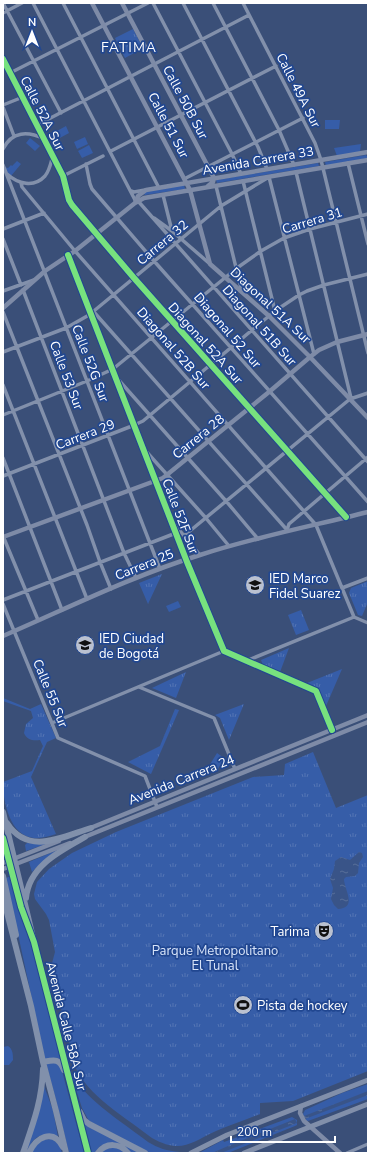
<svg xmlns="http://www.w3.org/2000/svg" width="371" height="1156" font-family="'Nunito Sans',sans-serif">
<defs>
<pattern id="park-tufts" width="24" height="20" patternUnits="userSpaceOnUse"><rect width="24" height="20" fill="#365da8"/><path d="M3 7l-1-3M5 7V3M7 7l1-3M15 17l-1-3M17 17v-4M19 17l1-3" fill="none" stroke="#5475b5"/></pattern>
<pattern id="water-ripples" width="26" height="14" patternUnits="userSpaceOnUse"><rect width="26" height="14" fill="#395488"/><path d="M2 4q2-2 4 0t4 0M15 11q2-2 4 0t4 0" fill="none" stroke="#576e9a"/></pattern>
</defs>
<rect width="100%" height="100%" fill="#3a4f78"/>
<path fill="#365da8" d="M325,120H340L339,129H325Z
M66,126L69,133L58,139L55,132Z
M85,137L88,144L77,149L74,142Z
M30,138L40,146L35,151L26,143Z
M361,144L360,152L337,156L334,148Z
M89,145L93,153L82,158L78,151Z
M366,155L368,158L326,166L325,162Z
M17,161L21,164L11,176L7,172L5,167L8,168L11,165L12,166Z
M318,163L319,166L217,183L216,180Z
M184,185L185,189L145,195L144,194L145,192Z
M178,601L181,607L169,612L166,606Z
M217,753L224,758L217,771L209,766Z
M27,843L46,844L26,851L25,845Z
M62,848L38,866L32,872L29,862Z
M11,876L48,1003L61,1060L57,1058L45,1060L6,878Z
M8,1046C13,1049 13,1055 13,1060L9,1065H3V1047Z
M54,1061L61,1067L84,1153H69L57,1104L46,1063Z
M71,1074C90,1103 121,1121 148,1142C158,1148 167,1151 180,1152L178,1153H150L89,1121L82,1108Z
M368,1084V1099L308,1121L306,1120L303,1114L305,1110L342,1093Z
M44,1086L53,1110L58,1137C40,1131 33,1137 26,1153Z
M292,1117L297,1120V1125L295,1126L228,1153H199L223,1140L224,1142Z
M84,1122L141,1153H130L106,1144L100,1146L95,1153H92Z
M52,1139L60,1145L62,1153H30L41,1140Z
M117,1147L126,1153H101L105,1149Z"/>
<path fill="url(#park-tufts)" d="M133,29L143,48L125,58L115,38Z
M162,574L148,604L139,583Z
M368,581V602L362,616L358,615L349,593L351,588Z
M301,610L309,630L296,635L288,615Z
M289,648L280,672L263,665L261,660Z
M342,669L326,706C320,692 321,689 307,683Z
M186,672L176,698L152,688Z
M3,698L30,709L41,704L56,738L47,742L31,777L56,834C49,836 41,839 34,838C10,836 3,802 3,782L32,771L43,746L40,740C33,741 27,740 24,733L26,724L33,718L31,711L3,701Z
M244,704L229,740L220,718L215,715Z
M175,709L179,710L151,774L128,762L160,746Z
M313,752L336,808L368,795V1071L293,1101L260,1103V1114C245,1120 230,1125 216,1131C190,1143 181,1154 152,1138C128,1119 86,1095 75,1066L51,967L55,952L49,920L46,914L35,899L34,894L37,882L49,869L72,853L116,832L253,777L284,775L285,764Z"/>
<path fill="url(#water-ripples)" d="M359,852L362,853L363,857L359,863L358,873L355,876L346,877L344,879C344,889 358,908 338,909L334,905L331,899L333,888L330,879L334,869L335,861L341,857L350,860Z
M368,1091V1095L305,1119L304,1116Z
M295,1119L297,1123L221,1153H212L228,1146Z"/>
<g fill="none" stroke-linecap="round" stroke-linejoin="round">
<path stroke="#8290ab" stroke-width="3.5" d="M3,3L61,113
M33,3L135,200
M63,3L159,188
M153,3L232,154L241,174
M183,3L258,147L267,169
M213,3L279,130L294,165
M243,3L315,143L321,160L368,353
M3,13L22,3
M3,59L63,176L69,200L72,205L134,278L346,517
M10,73L148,3
M3,105L23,97
M3,107L14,136
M37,125L249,15
M3,149C12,131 28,131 44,139
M111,151L276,66
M348,163L368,244
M86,164L90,184L92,189L154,261L368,502
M3,165L160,569
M296,172L351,398
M7,174C18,184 34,188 45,176C50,170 51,162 53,155
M63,176L103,156
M184,179L303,118
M243,181L275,311
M21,183L22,187L75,251L316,525L354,617L368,623
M216,186L242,292
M131,191L134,192L145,190
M163,195L172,231
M138,201L368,462
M154,218L172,231L210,264
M3,229L44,213
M3,239L21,285
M23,290L124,553L136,578
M3,291L34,280
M93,311L288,531
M3,312L87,525L100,562L111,589
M3,352L66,328L89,315L221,206L269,177L314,354
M116,377L226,501L258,539
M3,385L87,599
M3,415L87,381L113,369L237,268L261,251L284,238L310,229L368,214
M144,449L205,517L229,546
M3,458L62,610
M3,476L132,426L143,421L275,311L299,295L307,291L324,285L368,274
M171,520L200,555
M287,530L289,524L368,457
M185,535L350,399L368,393
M3,536L38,620
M186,559L224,651L316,691L332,730
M342,588L368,578
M3,600L176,533
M3,604L58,738L145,776L157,807
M246,661L354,617
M139,687L214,718L235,769
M52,723L224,651
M347,1153L368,1144"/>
<path stroke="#7e8ba7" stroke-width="4.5" d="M92,3L190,190L210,264L269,316L310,357L368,418
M122,3L214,178L213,182L208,186
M135,203L138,196L146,190L368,152
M68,255L186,559
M3,308L45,271L75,251L135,203L144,198L368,160
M3,537L163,478L269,392L310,357L319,350L337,342L368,334
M3,636C68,608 132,576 200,555C255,537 312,526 368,512
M88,829L368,715
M82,838L368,722
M3,863L59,841
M3,869L70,843
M301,1106L300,1113L304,1121L340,1153"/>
<path stroke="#818faa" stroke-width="5" d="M191,1153L227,1135L368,1080
M244,1153L368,1104"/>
<path stroke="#8190ab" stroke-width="6" d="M3,812L34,942L88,1153
M7,823C28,856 62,837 91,828
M3,838L14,882L25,916
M3,876L16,935
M3,897L31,1006L43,1062L56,1111L66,1153
M26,898C29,866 60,851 85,837
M43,1062C54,1060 59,1058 64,1070
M80,1112L84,1120L89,1124L145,1153
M23,1153C33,1124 42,1101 43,1069
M29,1153C36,1137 53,1128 63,1147
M98,1153C106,1142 120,1143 128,1153"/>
<g stroke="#214791" stroke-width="8">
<path id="cycleway" d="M3,59L63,176L69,200L72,205L134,278L346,517
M68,255L187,562L224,651L316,691L332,730
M3,838L21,907L34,942L88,1153"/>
</g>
<use href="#cycleway" stroke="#77e17e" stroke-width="6"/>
</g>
<defs>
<g id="school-disc" transform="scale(1)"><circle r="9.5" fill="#bac1d0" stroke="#214791"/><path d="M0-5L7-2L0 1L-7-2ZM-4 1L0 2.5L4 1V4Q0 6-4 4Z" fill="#111"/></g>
<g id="theatre-disc" transform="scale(1)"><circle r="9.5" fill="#bac1d0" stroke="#214791"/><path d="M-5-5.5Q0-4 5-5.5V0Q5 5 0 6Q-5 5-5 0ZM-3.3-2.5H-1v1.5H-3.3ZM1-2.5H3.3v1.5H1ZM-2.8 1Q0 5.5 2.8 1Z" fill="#111"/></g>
<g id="stadium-disc" transform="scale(1)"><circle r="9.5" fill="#bac1d0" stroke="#214791"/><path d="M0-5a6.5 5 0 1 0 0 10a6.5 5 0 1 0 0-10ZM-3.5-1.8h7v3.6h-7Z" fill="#111"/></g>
</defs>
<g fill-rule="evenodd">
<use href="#school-disc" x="255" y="585"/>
<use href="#school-disc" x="85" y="645"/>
<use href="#theatre-disc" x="324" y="931"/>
<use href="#stadium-disc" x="243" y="1005"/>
</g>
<g text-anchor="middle" stroke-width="3.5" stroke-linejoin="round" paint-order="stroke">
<g font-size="13" fill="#fff" stroke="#214791">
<text transform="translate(299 90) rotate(63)" y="5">Calle 49A Sur</text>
<text transform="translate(186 102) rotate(62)" y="5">Calle 50B Sur</text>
<text transform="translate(43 113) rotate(63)" y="5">Calle 52A Sur</text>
<text transform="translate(169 125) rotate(62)" y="5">Calle 51 Sur</text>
<text transform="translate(258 160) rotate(-10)" y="5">Avenida Carrera 33</text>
<text transform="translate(312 220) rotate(-17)" y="5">Carrera 31</text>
<text transform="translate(162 242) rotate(-40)" y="5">Carrera 32</text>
<text transform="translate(271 305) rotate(43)" y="5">Diagonal 51A Sur</text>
<text transform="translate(260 325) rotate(48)" y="5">Diagonal 51B Sur</text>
<text transform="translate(228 330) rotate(49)" y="5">Diagonal 52 Sur</text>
<text transform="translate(206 343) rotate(48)" y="5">Diagonal 52A Sur</text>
<text transform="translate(174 348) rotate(49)" y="5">Diagonal 52B Sur</text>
<text transform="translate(91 363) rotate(69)" y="5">Calle 52G Sur</text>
<text transform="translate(67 375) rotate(69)" y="5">Calle 53 Sur</text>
<text transform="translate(85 434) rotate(-21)" y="5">Carrera 29</text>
<text transform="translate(198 436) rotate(-39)" y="5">Carrera 28</text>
<text transform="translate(181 516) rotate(69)" y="5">Calle 52F Sur</text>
<text transform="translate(144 564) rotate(-22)" y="5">Carrera 25</text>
<text transform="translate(51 693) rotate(68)" y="5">Calle 55 Sur</text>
<text transform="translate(181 779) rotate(-22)" y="5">Avenida Carrera 24</text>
<text transform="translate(67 1026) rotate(76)" y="5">Avenida Calle 58A Sur</text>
</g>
<g font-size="13" fill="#fff" stroke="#214791" text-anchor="start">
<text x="269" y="583">IED Marco<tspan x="269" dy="15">Fidel Suarez</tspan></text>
<text x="99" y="643">IED Ciudad<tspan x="99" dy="15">de Bogotá</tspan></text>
<text x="310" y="936" text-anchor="end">Tarima</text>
<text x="257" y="1010">Pista de hockey</text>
</g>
<g font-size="13" fill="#d8e4f9" stroke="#214791">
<text x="215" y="955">Parque Metropolitano<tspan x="215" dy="15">El Tunal</tspan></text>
</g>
<g font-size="14" letter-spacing="1" fill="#fff" stroke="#214791">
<text x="129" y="52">FATIMA</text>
</g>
</g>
<rect width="371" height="1156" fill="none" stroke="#ffffff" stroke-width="8"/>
<g transform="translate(32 32)" stroke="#214791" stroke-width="3" paint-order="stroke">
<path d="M0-3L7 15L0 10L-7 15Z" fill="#ffffff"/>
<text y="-6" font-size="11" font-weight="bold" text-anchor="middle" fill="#ffffff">N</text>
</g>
<path d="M231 1136v6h104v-6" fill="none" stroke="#ffffff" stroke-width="2"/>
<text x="237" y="1136" font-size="12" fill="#ffffff" stroke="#214791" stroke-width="3" paint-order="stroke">200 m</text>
</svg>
